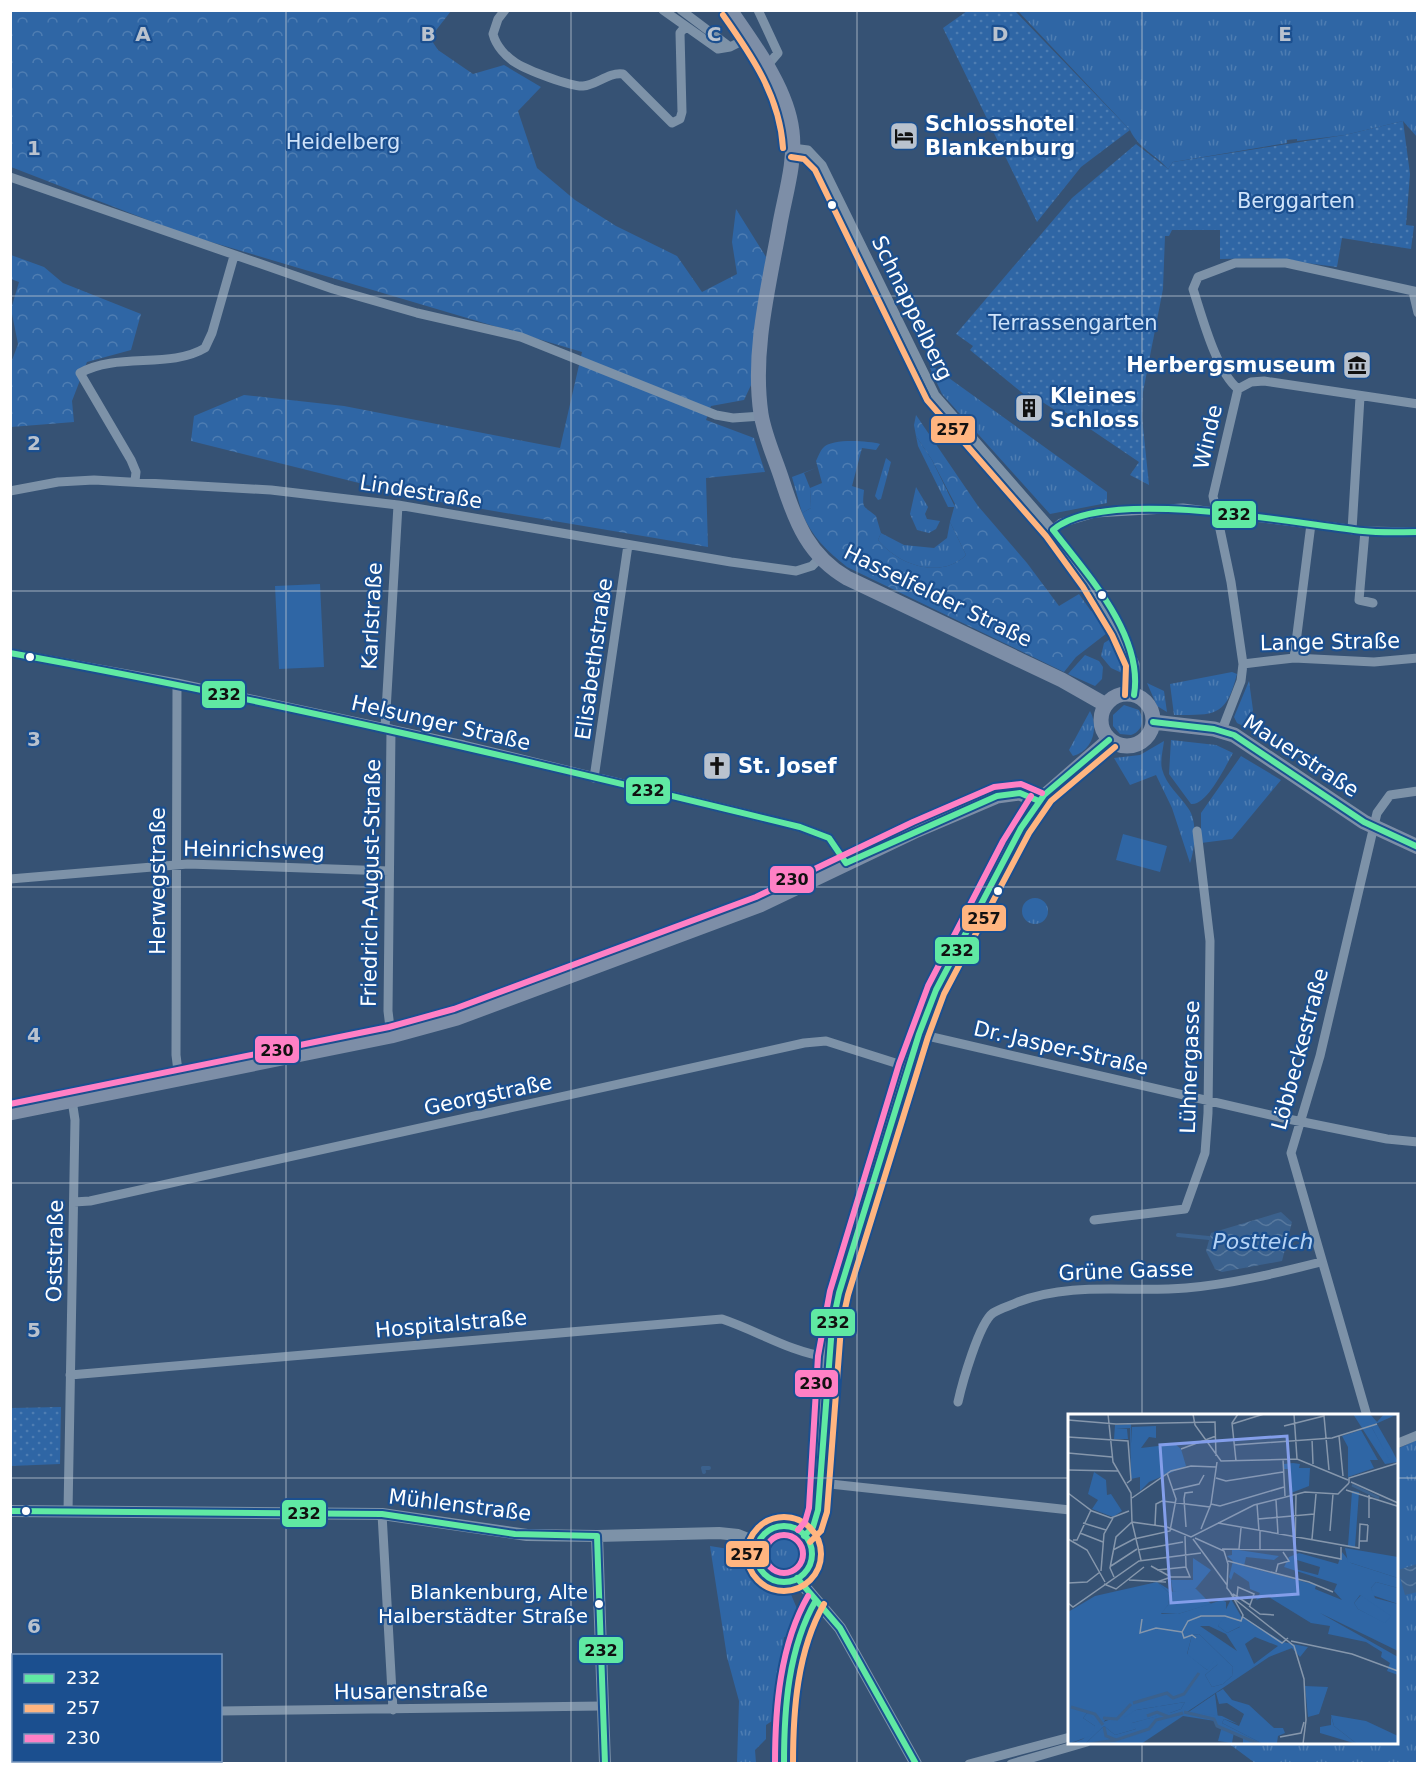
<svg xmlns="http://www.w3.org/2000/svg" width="1428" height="1774" font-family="'DejaVu Sans',sans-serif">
<defs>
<pattern id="grass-tufts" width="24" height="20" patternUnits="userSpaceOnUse" patternTransform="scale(1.5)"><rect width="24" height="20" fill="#2f66a5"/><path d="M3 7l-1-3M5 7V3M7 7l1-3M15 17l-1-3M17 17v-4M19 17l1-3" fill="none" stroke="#4e7db2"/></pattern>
<pattern id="forest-crowns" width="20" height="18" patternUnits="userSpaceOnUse" patternTransform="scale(1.5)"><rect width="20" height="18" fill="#2f66a5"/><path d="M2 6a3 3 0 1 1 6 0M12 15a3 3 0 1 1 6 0" fill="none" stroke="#4e7db2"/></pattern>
<pattern id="garden-dots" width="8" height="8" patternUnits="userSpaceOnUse" patternTransform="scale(1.5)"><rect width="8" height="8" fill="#2f66a5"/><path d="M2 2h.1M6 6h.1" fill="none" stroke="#4e7db2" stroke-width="1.8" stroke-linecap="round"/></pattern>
<pattern id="water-waves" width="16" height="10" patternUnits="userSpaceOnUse" patternTransform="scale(1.5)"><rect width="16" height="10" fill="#3b618d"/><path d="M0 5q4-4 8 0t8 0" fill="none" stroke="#58799e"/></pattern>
</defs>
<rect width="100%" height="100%" fill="#365274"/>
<path fill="url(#grass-tufts)" d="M1018,11H1417V137L1403,121L1345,135L1297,141V139L1287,140V143L1173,162L1168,169C1154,153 1139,149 1130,130Z
M930,368H935L1107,492V503L1050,514L942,394Z
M916,436L932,460L955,507H948L918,446Z
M886,458L891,462L881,499L878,500L875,496Z
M816,468L804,473L810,488L811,508L802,513L792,477Z
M916,487L928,507L925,514L927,519L940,521L936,529L929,533L917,530L910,514Z
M950,522L966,555C941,580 898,565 878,540L881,533L904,545L934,548L947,538Z
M1112,638L1124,659V674L1111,668L1101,656L1104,643Z
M1085,655L1099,661L1103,667L1102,679L1095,686L1068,674Z
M1232,672L1237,674C1226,717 1215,715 1174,715L1170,684Z
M1249,681L1253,710L1247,728L1237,723L1234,717Z
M1147,683L1164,691L1167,712L1157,706Z
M1124,705L1139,710C1145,721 1142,731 1131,735L1120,734L1113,726V715Z
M1090,711C1099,727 1093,751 1073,756L1069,750Z
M1171,740L1216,745L1233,753C1226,765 1207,806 1191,804L1169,774Z
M1164,741C1163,750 1160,761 1162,769C1166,785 1180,796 1188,808C1198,821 1195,849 1190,863L1172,808L1156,775L1130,785L1114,758L1140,755Z
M1241,756L1281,780L1232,839L1201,843V813Z
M1022 911a13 13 0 1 1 26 0a13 13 0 1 1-26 0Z
M1417,1440V1763H1255L1228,1743L1396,1742L1397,1449Z
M768 1554a16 16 0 1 1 32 0a16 16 0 1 1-32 0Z
M710,1546L741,1551L764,1582L790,1592L798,1611L791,1638L784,1637L772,1721L766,1725V1739L755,1750L756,1763H737L739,1701L727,1657Z"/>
<path fill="url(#forest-crowns)" d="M11,11H451L430,38L438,50L473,74L504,65L541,87L518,111L537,168L575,200L616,226L677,256L702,292L737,274L732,242L736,209L766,257L752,366V383L744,400L711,406L706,420L754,438L765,472L706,478L708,547L423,499L191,441L194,416L244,395L344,406L560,448L582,352L184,234L11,167Z
M11,255L44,267L63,283L141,314L131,350L87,362L72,401L74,422L11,427V363L18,344L11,309L19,282L11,279Z
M916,415L978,506L1027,563L1059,606L1079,594L1091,611H1097L1107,633L1076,657L1064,672L847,567C827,551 812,537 802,513L811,508L810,488L822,483L816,461C818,457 820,451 823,448C832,438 868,441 880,444L876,450L862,448L852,486L864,490C862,510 863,505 876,516L881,533L878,540C898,565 941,580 966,555L950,522L955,504L932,460L916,436L914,425Z"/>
<path fill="url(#garden-dots)" d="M967,11H1015L1130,130L1081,167L1037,222L943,28Z
M1403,121L1410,174L1406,225L1414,226L1411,249L1342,238L1337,267L1269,258L1220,259V230H1172L1169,236H1165L1163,289L1143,392L1142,417L1149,485L1130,475L1139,462L1065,412L1063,415L1028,393L1026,396L970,350L973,346L956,334L1072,198L1136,144L1168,169L1173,162L1345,135Z
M61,1407L60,1464L11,1466V1408Z"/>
<path fill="#2f66a5" d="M320,584L324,667L279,669L275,586Z
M1123,834L1167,846L1160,872L1116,860Z"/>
<path fill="url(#water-waves)" d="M1281,1212L1292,1222L1282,1261L1222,1272L1215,1269L1206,1251L1211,1233Z
M1417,1564V1592L1405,1595L1398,1570Z"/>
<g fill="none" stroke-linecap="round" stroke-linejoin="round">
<path stroke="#3b618d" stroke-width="4" d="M1178,1235L1209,1238
M704,1472L703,1468H709"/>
<path stroke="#7d92a8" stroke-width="9" d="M505,10L498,19L493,34C496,46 506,57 516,63C527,70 571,87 583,86C597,85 608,72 623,74L672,123L680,119L682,112L680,33L685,27
M663,10L718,49L730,47L748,38
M681,10L730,47
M758,10L778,53L766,67
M792,148L808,150L822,165L935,395L1053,530L1091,582L1120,631L1135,664L1134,695
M10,177L333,289L417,313L521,337L716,415L733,418L762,416
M1413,292L1418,313
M1238,389C1216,371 1202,316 1193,289L1198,277L1235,263H1286L1418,292
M1238,389L1251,382L1264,381L1418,404
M135,481L136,472L131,460L80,373C117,352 170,369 205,348L212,333L234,256
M10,491L58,482L94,480L271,490L398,505L731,562L796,571L812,566L820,558
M1053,530L1061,523L1095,513L1183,508L1365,531L1418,532
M1352,530L1360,397
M1365,531L1359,600L1373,603
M10,653L177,683L464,745L800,827L829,838L846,863
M1294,658L1311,524
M1243,664L1294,658L1374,662L1418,658
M177,683L176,1055L179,1079
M385,728L398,505
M391,729L388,1011L391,1036
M1222,730L1241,681L1243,664L1231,582L1213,496L1238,389
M594,778L628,545
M10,879L188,864L389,871
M919,1034L1288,1119L1387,1139L1418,1142
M74,1202L90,1201L804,1043L826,1041L908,1067
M1094,1220L1185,1209L1205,1153L1208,1113L1210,941L1197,831
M70,1375L722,1319C758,1331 790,1352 827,1357
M958,1402C962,1384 979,1323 993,1313C1000,1308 1010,1306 1018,1302C1073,1281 1129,1293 1186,1288C1232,1284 1277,1273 1321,1262
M1367,1416L1291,1153L1320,1056L1377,813L1390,795L1418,791
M1396,1444L1418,1435
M821,1483L1070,1510
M68,1512L75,1120L72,1100
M382,1514L393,1710
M220,1711L602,1706
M10,1713H14
M784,1764C783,1723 792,1632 816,1600
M969,1764L1070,1737
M1011,1764L1087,1742"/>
<path stroke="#7d92a8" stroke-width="12" d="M10,1511L382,1514L527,1535L597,1536L719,1533L738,1535L758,1543
M756 1554a28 28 0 1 1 56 0a28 28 0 1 1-56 0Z
M597,1536L605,1764
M804,1536L813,1527L818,1510L827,1357L839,1293L908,1067L936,990L1011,845L1039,801
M797,1578L840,1628L916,1764"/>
<path stroke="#7d8ea7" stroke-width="15" d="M730,10C754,45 787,88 792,131C796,163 784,198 779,229C768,289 752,353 761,414C765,438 776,460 783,483C796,523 809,556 847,578L1062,680L1106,705
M1101 720a26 26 0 1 1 52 0a26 26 0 1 1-52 0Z
M1153,722L1214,729L1234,735L1364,822L1418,847
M10,1113L391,1036L457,1018L760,905L917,830L997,796L1020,793L1039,801L1109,740"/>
<g stroke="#1b4f8f" stroke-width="10">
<path id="bus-1" d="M1053,530C1104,485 1296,524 1363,531C1381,533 1399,532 1418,532
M1053,530C1087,574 1144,636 1134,695
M10,653C276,701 538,763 800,827L829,838L846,863
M1153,722L1214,729L1234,735L1364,822L1418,847
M846,863L997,796L1020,793L1039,801
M10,1511L382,1514L515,1534L597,1536
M756 1554a28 28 0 1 1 56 0a28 28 0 1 1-56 0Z
M597,1536L605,1764
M804,1536L813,1527L818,1510L832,1326L839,1293L919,1034L936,990L1021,828L1044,795L1109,740
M797,1578L840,1628L916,1764
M784,1764C784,1709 788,1648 816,1600"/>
</g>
<g stroke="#1b4f8f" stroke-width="10">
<path id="bus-2" d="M723,15C752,56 780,97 783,148
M791,157L804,159L815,170L927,400L1046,536L1083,587L1112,635L1126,666L1125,695
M747 1554a37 37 0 1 1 74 0a37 37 0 1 1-74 0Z
M810,1542L821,1531L827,1512L841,1327L848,1295L928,1037L944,994L1029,833L1051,801L1115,747
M793,1764C793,1711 797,1651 824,1604"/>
</g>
<g stroke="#1b4f8f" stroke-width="10">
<path id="bus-3" d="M10,1104L389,1027L454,1009L756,897L913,822L994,787L1021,784L1042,793
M798,1530L805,1522L809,1508L818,1356L830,1291L899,1064L928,986L1003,841L1031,796
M765 1554a19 19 0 1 1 38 0a19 19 0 1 1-38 0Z
M775,1764C775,1707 780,1645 808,1596"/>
</g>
<use href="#bus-1" stroke="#60e9a3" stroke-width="6"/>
<use href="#bus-2" stroke="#ffb580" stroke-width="6"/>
<use href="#bus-3" stroke="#ff80c5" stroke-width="6"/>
</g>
<path fill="none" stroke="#b9c2ce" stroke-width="1.5" stroke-opacity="0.55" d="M286,10V1764M571,10V1764M857,10V1764M1142,10V1416M10,296H1418M10,591H1418M10,887H1418M10,1183H1418M10,1478H1070M1396,1478H1418M1142,1742V1764"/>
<defs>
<g id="hotel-square" transform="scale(1.5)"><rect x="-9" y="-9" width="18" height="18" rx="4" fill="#b9c2ce" stroke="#1b4f8f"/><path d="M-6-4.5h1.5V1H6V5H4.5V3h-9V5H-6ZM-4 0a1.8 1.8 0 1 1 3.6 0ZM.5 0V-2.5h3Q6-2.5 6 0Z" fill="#111"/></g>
<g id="museum-square" transform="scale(1.5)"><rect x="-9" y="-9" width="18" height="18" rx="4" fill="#b9c2ce" stroke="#1b4f8f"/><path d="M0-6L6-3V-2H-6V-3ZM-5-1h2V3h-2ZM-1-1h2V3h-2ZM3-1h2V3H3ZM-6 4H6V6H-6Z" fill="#111"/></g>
<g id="building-square" transform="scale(1.5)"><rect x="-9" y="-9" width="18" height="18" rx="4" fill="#b9c2ce" stroke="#1b4f8f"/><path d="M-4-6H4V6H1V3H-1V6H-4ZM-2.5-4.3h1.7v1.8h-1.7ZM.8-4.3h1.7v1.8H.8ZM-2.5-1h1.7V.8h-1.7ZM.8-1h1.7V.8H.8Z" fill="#111"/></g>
<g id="church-square" transform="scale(1.5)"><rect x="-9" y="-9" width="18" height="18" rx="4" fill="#b9c2ce" stroke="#1b4f8f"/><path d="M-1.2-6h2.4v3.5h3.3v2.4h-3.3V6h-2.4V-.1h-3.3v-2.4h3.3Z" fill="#111"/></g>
</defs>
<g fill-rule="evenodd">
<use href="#hotel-square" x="904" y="136"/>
<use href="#museum-square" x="1357" y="365"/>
<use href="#building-square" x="1029" y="408"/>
<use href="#church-square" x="717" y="766"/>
</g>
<g fill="#fff" stroke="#1b4f8f" stroke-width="2">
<circle cx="832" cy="205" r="5"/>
<circle cx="1102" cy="595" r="5"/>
<circle cx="30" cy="657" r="5"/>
<circle cx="998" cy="891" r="5"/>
<circle cx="26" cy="1511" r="5"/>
<circle cx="599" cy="1604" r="5"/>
</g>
<g text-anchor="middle" stroke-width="4.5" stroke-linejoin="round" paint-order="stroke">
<g font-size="20" fill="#fff" stroke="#1b4f8f" text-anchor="end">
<text x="588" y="1599">Blankenburg, Alte<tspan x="588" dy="24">Halberstädter Straße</tspan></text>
</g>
<g font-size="21" font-weight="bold" fill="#fff" stroke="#1b4f8f" text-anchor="start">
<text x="925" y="131">Schlosshotel<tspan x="925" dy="24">Blankenburg</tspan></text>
<text x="1336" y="372" text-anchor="end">Herbergsmuseum</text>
<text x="1050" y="403">Kleines<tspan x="1050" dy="24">Schloss</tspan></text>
<text x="738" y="773">St. Josef</text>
</g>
<g font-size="21" fill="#cfe3fa" stroke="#1b4f8f">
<text x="343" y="149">Heidelberg</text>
<text x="1296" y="208">Berggarten</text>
<text x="1073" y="330">Terrassengarten</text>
</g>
<g font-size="21" fill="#fff" stroke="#1b4f8f">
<text transform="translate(912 308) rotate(64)" y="7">Schnappelberg</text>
<text transform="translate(1208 437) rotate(-77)" y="7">Winde</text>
<text transform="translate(421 492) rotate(9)" y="7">Lindestraße</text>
<text transform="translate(938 596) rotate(26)" y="7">Hasselfelder Straße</text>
<text transform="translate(372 616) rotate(-87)" y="7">Karlstraße</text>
<text transform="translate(1330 642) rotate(-1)" y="7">Lange Straße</text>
<text transform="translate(594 659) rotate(-82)" y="7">Elisabethstraße</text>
<text transform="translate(441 723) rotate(13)" y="7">Helsunger Straße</text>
<text transform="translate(1301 756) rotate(33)" y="7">Mauerstraße</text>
<text transform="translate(254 850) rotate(1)" y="7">Heinrichsweg</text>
<text transform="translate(158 881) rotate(-90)" y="7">Herwegstraße</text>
<text transform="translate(371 883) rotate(-89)" y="7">Friedrich-August-Straße</text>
<text transform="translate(1061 1048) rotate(13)" y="7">Dr.-Jasper-Straße</text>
<text transform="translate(1300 1049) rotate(-75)" y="7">Löbbeckestraße</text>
<text transform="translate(1190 1067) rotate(-88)" y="7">Lühnergasse</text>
<text transform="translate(488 1095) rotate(-12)" y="7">Georgstraße</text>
<text transform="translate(55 1251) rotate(-89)" y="7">Oststraße</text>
<text transform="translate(1126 1271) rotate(-2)" y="7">Grüne Gasse</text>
<text transform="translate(451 1324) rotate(-5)" y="7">Hospitalstraße</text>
<text transform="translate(460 1505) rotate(7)" y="7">Mühlenstraße</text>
<text transform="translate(411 1691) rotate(-1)" y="7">Husarenstraße</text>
</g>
<g font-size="22" font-style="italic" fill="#b5d3f5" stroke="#1b4f8f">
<text x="1263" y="1249">Postteich</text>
</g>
</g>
<g transform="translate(1068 1414)">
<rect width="330" height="330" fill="#365274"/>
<path d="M285,0H302L309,8L316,0H330L303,12L324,49L317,50ZM63,10L64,30V13L88,12V24L81,23L73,34L107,30L113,35L118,52L81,68L72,77V63L63,65L62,14L48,15H59L60,25H46L47,11ZM26,58L38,66L39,81L43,80L54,97L45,103L24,95L30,86L20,80ZM89,168L105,178L125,172L143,190L110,200L93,199L100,191L102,180ZM308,168L330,174V190L304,181L303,174ZM293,181L324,202L317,210L290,195L286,189ZM163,185L174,204L173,212L159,219L150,212ZM131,220L165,253L164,262L155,270L144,273L137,261L150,250L139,256L119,241L124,221ZM237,272L260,273L251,300L240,303ZM155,275L164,286L181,291L206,314H215L217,319L210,322L209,329L195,330L154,309L156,305L171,312L176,300L159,289L151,290L148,279ZM147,280L150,304L119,299ZM117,288L113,295L102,299L97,300L92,292L95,301L64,309L68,315L47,321L36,312L17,330H2L15,325L27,312L15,304L19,299L35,308L68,296ZM263,301L298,307L330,322V330H289L266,312ZM154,312L166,318L164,329L150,327Z" fill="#2f66a5"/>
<path d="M164,135L211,142L206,146L178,143L176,152L248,171L247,175L274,186L266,177L269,170L216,153L221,143L231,139L270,150L274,138L283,149L330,164V174L308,168L303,174L307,184L330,190V237L252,199L330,243V261L319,257L322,249L313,243L314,238L298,228L260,220L262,212L243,209L199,182L188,186L192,179L182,175L181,168L166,158L163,166L161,163L165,147L159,142L164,141ZM229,146L252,153L250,161L227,155ZM292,181L323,202L317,209L290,195L286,189ZM89,168L102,180L100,191L93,200H110L154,186L158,188V200L150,212L159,219L172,213L167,204L175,203L215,228L240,233L232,243L224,234L201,243L119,298L154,302L170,310L156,305L154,309L193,329L175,330V323L149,313L147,307L115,302L73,330H17L36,312L47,321L68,315L63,312L64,309L93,301L85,299V294L92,292L102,299L113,295L117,288L68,296L55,304L37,306L33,312L19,299L15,304L27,312L26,316L22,322L0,330V198L27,182ZM141,212L158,220L169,237L132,212ZM131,220L165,253L164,262L155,270L144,273L137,261L150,250L147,246L139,256L119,240L124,221ZM187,223L210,232L186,250L177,230ZM263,302L266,312L289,330L252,319V313L263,311Z" fill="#2f66a5" fill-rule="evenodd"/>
<path d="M277,134L330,143V164L280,148Z" fill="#2f66a5"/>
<path d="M309,10L324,36L330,48L323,49L303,12ZM293,16L310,46H302L306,54L280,63V33L274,22ZM225,49L232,50L231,54H242L241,72L223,79L221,55H216V50ZM284,77L291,78L287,133L280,132ZM125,144L143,156L128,174L105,178L103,166H125Z" fill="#2f66a5"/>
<path fill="none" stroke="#3b618d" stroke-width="3" d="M284,71L311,84M65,289L99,279L105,284L116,280L131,259M3,293L27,300L35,311M116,298L146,305L149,312L191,330M79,302L89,298L101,303M35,304L49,305L63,290M36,313L38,322L48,326L81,315L88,306L115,299M21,330L48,326"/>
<path fill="none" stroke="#8697ac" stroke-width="1.5" d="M40,0L45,48L63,79L64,108L99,113L123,123L186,91L237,78L270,80L281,69M125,0L127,11L153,47L229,45L280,66M226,0L229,45M0,6L48,10L147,8L148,42M164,10L196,0M216,12L256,2L261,56M271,22L275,62M0,23L60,27L63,66L59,69M244,25L245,50M166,31L264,24L309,10M113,35L148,22M0,39L44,43M215,45L217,82M168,47L164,9L170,0M0,56L50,57M148,64L158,67L215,58M283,68L330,89M281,69V64L330,49M105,76L131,70L136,61M278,76L329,92M0,79L24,97L43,104L61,97M64,84L103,57L123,52L148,53M208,86L210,120M143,90L152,92L216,73M189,90L191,117M301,104V81M190,105L246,100M15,109L38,116M150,109L291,134L292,110L300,111M87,111L88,90L94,87L142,93M118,113L116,85L117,79L125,78M133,115L143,90L149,48M192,117V136M262,117L265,80M12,119L35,128M127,124L156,137L160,150L159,174L169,187L226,232L236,265L238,306L235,330M0,125L19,136L37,168M125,125L159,171M244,125L248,80M5,126H9L23,96M291,127H299L300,111M154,135L227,136L228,81M171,135L173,114M45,136L66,125L102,117L108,85L99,59M70,136L115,128M227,136L273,145V133M160,147L241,168L265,178M43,152L69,135M83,152L103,163M89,156L118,153M33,157L36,120L45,104M208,158L210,150L221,147L215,138M46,163L42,154L48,123L64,108L73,146M61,166L98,168M89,168L103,163H122L118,153L117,122M0,169L19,168L32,158M36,170L48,175L76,153M165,180L182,191L186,180L170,173L169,182M0,189L5,193L71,147L133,139M181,192L192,200L206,201M175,203L214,229L220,224M74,205L72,219L88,214L114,218M114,218L120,207L133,202H157L173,207L175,201L162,178M114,218L116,224L124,221L128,224M223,227L284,240L330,257M212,323L233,319L236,308"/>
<path fill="#839eea" fill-opacity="0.15" stroke="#839eea" stroke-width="3" d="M219,22L230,180L103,189L92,31Z"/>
<rect width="330" height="330" fill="none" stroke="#fff" stroke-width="3"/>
</g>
<g font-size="20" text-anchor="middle" font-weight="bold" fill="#b9c2ce" stroke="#1b4f8f" stroke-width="4.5" stroke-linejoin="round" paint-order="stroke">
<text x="143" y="41">A</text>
<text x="428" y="41">B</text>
<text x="714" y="41">C</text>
<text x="1000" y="41">D</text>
<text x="1285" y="41">E</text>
<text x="34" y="155">1</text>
<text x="34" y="450">2</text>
<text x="34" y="746">3</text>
<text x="34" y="1042">4</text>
<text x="34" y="1337">5</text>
<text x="34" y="1633">6</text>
</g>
<g stroke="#1b4f8f" stroke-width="2">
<rect x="930" y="415" width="46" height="29" rx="6" fill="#ffb580"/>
<rect x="1211" y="500" width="46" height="29" rx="6" fill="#60e9a3"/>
<rect x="201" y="680" width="45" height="29" rx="6" fill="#60e9a3"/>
<rect x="625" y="776" width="46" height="29" rx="6" fill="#60e9a3"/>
<rect x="769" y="865" width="46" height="29" rx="6" fill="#ff80c5"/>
<rect x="961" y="904" width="46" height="28" rx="6" fill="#ffb580"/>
<rect x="934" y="936" width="46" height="29" rx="6" fill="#60e9a3"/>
<rect x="254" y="1035" width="46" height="29" rx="6" fill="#ff80c5"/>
<rect x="810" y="1308" width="46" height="29" rx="6" fill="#60e9a3"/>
<rect x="794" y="1369" width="45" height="29" rx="6" fill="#ff80c5"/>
<rect x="281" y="1499" width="46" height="29" rx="6" fill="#60e9a3"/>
<rect x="725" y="1540" width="45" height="28" rx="6" fill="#ffb580"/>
<rect x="578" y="1636" width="46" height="28" rx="6" fill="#60e9a3"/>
</g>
<g font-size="16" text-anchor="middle" font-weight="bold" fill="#111">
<text x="953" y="435">257</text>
<text x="1234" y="520">232</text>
<text x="224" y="700">232</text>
<text x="648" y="796">232</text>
<text x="792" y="885">230</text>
<text x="984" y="924">257</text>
<text x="957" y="956">232</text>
<text x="277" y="1056">230</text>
<text x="833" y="1328">232</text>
<text x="816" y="1389">230</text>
<text x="304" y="1519">232</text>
<text x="747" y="1560">257</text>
<text x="601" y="1656">232</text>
</g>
<rect width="1428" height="1774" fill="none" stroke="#ffffff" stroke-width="24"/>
<rect x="12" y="1654" width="210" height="108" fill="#1b4f8f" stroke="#7695bc" stroke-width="1.5"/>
<rect x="24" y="1674" width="30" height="9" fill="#60e9a3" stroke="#7695bc" stroke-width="1.5"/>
<text x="66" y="1684" font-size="18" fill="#ffffff">232</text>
<rect x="24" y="1704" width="30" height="9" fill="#ffb580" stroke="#7695bc" stroke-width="1.5"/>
<text x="66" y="1714" font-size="18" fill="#ffffff">257</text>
<rect x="24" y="1734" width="30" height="9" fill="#ff80c5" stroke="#7695bc" stroke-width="1.5"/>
<text x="66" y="1744" font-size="18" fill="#ffffff">230</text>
</svg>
